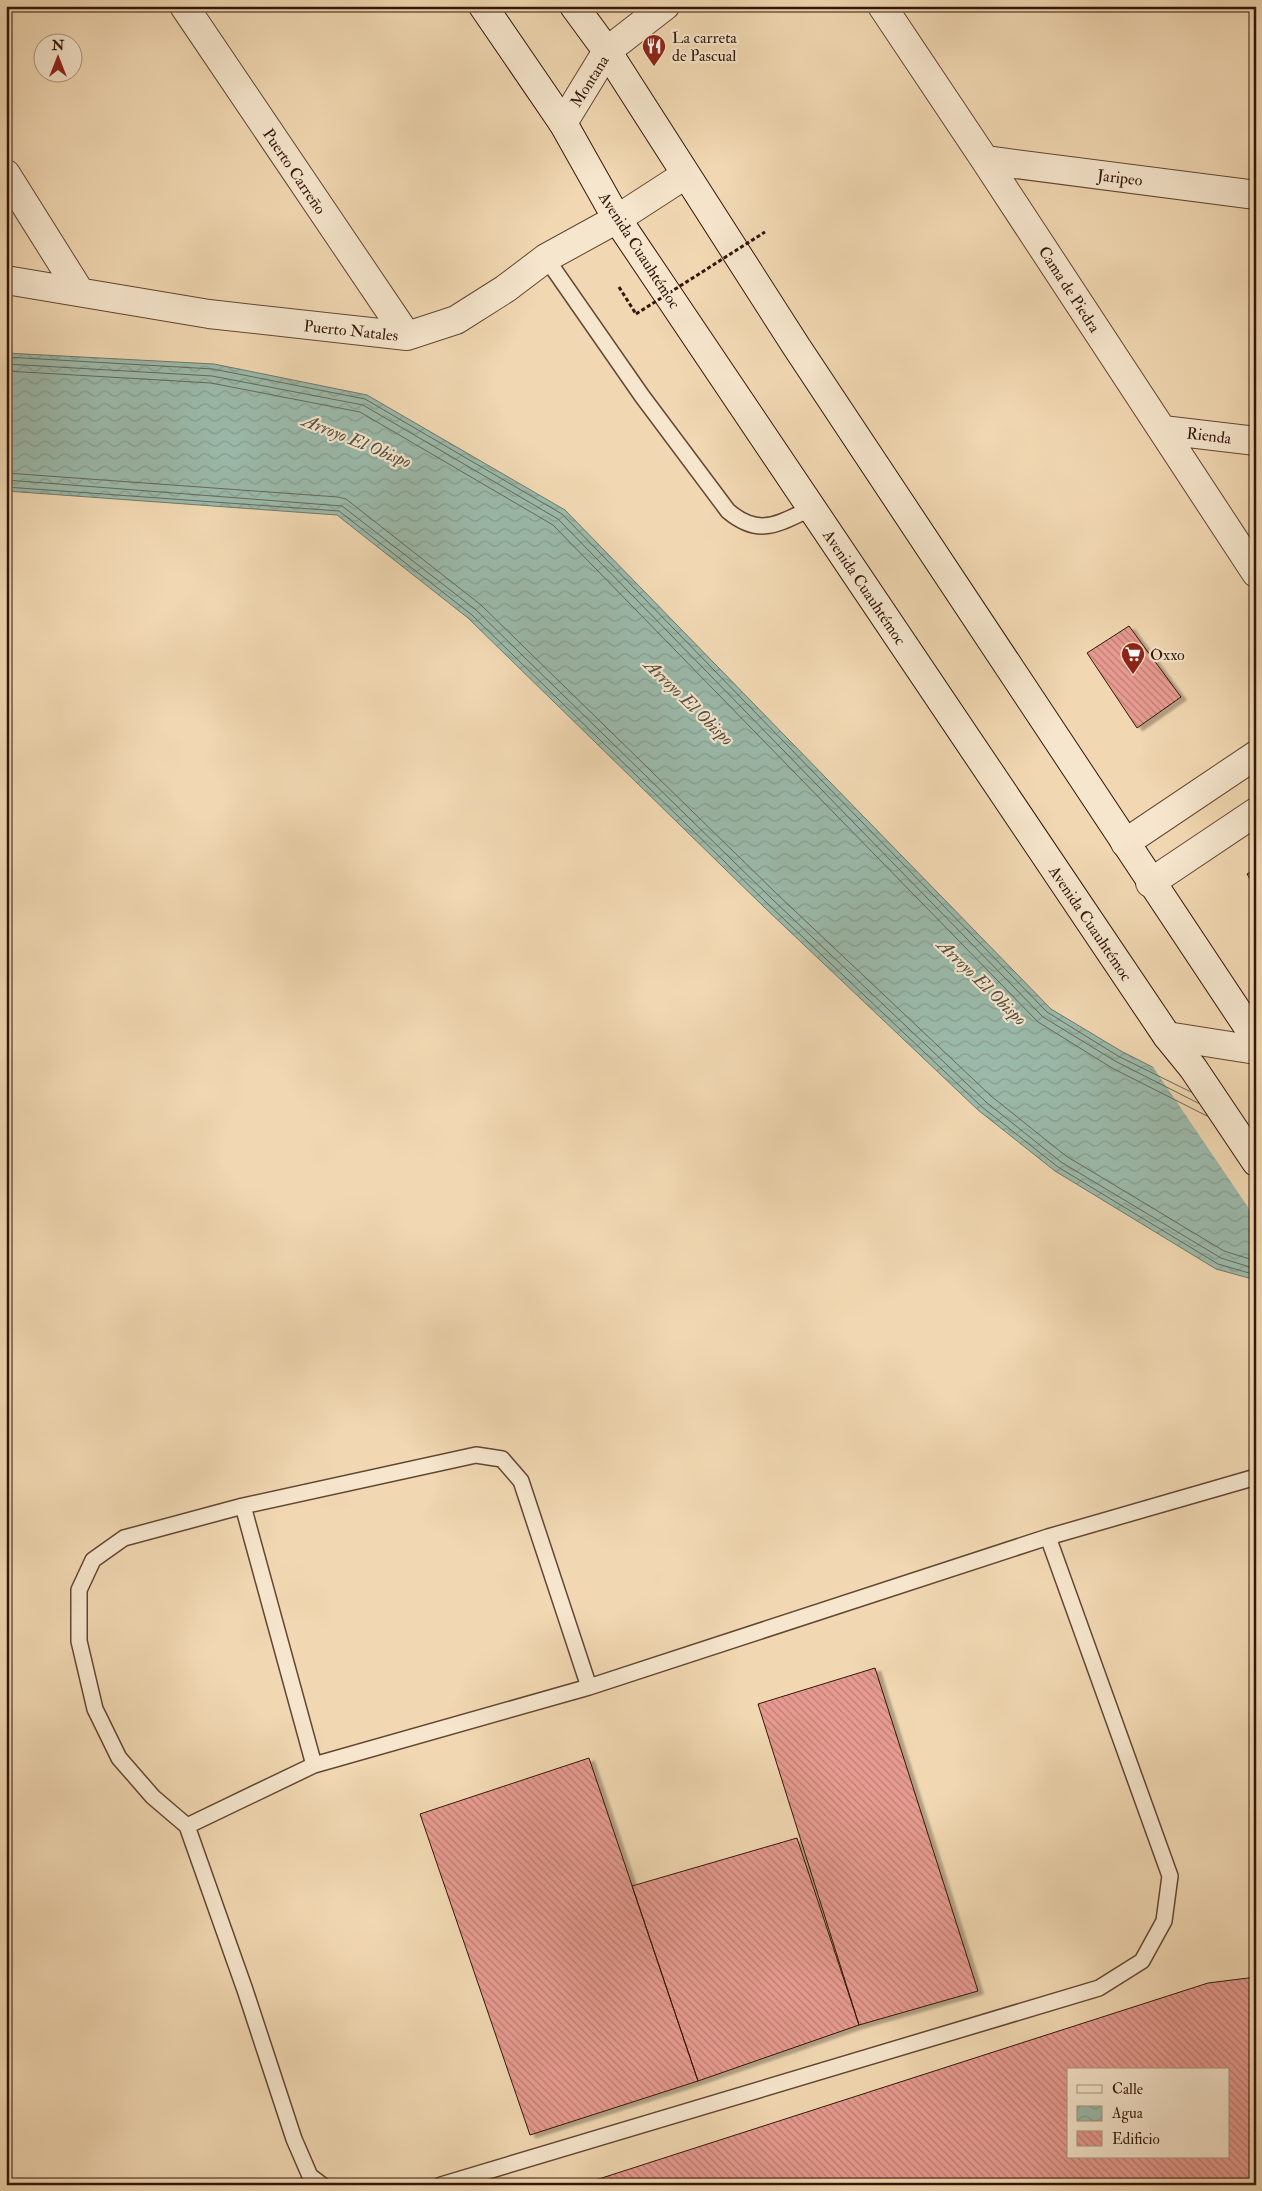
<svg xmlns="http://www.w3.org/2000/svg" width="1262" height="2191" font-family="'IM FELL Double Pica',serif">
<defs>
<pattern id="water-waves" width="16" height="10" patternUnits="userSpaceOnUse" patternTransform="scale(1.25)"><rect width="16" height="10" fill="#9bbaab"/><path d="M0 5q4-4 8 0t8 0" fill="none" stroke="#869f92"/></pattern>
<pattern id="building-back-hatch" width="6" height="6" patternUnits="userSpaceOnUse" patternTransform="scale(1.25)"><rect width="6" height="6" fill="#e79b90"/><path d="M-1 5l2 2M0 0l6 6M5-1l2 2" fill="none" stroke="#bc7d74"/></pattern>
<filter id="shadow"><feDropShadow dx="5.5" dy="3" stdDeviation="1" flood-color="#0004"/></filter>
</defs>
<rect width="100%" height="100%" fill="#f1d8b2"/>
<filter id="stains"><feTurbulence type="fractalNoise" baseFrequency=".004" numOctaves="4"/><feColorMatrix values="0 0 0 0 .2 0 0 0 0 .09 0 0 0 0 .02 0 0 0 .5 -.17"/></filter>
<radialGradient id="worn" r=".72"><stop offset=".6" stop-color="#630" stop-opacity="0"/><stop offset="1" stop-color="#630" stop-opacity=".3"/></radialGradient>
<path fill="url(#water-waves)" stroke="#71796a" d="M6,353L214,364L367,395L565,510L1051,1009L1121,1051L1223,1103L1256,1111V1280L1216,1269L1055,1171L978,1110L764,907L468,618L337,515L6,491Z"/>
<path fill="#f1d8b2" d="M1151,1064L1224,1100L1256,1109V1219Z"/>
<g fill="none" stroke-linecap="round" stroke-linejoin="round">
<path stroke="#67685a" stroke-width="1" d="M6,357L213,369L365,399L562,514L1047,1012L1118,1056L1191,1092
M6,364L212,376L363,405L558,519L1043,1017L1115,1061L1198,1103
M6,371L211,383L360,412L553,525L1038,1022L1112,1068L1207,1116
M6,473L338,497L346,499L481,605L777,894L991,1096L1066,1156L1224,1251L1256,1261
M6,480L342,506L476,610L772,899L986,1102L1061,1162L1221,1258L1256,1269
M6,487L339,511L472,615L768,904L982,1107L1058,1167L1218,1264L1256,1275"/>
</g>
<path fill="url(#building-back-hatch)" stroke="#331709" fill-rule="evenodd" filter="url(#shadow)" d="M1129,626L1181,697L1137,728L1087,653Z
M1256,869V888L1247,874Z
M875,1668L978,1991L859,2025L758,1704Z
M589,1758L698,2081L530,2135L420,1814Z
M797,1838L859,2025L698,2081L632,1886Z
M1256,1977V2185H580L1208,1983ZM1068,2070H1228V2157H1068Z"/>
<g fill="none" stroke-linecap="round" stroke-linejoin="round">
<g stroke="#624733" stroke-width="18">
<path id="service" d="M546,258L642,396L728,511C760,538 779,523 812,508
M243,1506L314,1765
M187,1826L314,1765L589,1687L1048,1537L1256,1477
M322,2185L310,2176L294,2139L245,1990L187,1826L153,1797L119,1758L95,1709L79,1641V1590L93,1560L124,1538L243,1506L476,1455L502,1459L521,1481L589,1687
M441,2185L1099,1988L1142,1961L1164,1921L1170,1876L1048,1537"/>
</g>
<g stroke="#624733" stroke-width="30">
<path id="minor" d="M184,6L407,336
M882,6L985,160L1256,573
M563,123L607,51L665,6
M985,160L1256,195
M6,174L80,292
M6,280L209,314L407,336L456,320L505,289L546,258L617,219L685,175
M1163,430L1256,441
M1125,843L1256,755
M1150,883L1256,812"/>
</g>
<g stroke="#624733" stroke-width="30">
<path id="tertiary" d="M1167,1036L1256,1050"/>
</g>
<g stroke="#331709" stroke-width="30">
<path id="secondary" d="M483,6L563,123L617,219L1167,1036L1193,1068L1256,1162
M574,6L607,51L796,346L1256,1039"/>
</g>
<path stroke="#331709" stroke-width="3" stroke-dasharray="4 2.5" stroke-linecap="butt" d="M619,287L636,314"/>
<use href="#service" stroke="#f6e6cd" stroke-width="15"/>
<use href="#minor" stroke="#f6e6cd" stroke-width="28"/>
<use href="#tertiary" stroke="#f6e6cd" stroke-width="28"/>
<use href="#secondary" stroke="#f6e6cd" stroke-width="28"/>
<path stroke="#331709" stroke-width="3" stroke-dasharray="4 2.5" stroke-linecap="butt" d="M636,314L765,232"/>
</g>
<defs>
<g id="restaurant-pin" transform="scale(1.25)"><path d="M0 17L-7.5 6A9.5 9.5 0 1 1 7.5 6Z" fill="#8f2418" stroke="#f6e6cd"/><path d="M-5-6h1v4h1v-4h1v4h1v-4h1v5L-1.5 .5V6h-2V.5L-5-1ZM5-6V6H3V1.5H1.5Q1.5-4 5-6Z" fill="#fff"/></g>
<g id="supermarket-pin" transform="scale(1.25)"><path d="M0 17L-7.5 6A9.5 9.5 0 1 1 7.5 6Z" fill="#8f2418" stroke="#f6e6cd"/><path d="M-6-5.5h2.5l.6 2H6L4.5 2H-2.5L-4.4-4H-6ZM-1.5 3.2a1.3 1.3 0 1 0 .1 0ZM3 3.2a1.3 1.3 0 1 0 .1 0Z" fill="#fff"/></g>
</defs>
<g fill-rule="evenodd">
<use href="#restaurant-pin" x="654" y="46"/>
<use href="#supermarket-pin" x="1133" y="654"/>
</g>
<g text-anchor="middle" stroke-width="4.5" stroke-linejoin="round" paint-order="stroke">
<g font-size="16" fill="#331709" stroke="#f6e6cd" text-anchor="start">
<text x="672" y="43">La carreta<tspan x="672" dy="18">de Pascual</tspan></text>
<text x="1150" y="660">Oxxo</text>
</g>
<g font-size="16" fill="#331709" stroke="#f6e6cd">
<text transform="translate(589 81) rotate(-58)" y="6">Montana</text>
<text transform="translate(295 171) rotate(56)" y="6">Puerto Carreño</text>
<text transform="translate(1120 177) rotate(7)" y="6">Jaripeo</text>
<text transform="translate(640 250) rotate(57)" y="6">Avenida Cuauhtémoc</text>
<text transform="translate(1070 289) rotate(57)" y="6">Cama de Piedra</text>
<text transform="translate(351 330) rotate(6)" y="6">Puerto Natales</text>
<text transform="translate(1209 435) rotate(7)" y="6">Rienda</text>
<text transform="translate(865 587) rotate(56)" y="6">Avenida Cuauhtémoc</text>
<text transform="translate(1091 923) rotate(56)" y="6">Avenida Cuauhtémoc</text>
</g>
<g font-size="18" font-style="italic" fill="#575042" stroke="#f6e6cd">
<text transform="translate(357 441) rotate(22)" y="6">Arroyo El Obispo</text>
<text transform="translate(689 702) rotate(44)" y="6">Arroyo El Obispo</text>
<text transform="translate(982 982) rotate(44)" y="6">Arroyo El Obispo</text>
</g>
</g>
<rect width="1262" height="2191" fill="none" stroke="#f1d8b2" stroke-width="25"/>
<rect x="8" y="8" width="1247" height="2176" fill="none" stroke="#331709" stroke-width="2.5"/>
<rect x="12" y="12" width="1237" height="2166" fill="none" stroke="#331709"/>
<rect x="1067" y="2068" width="162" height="90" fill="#f6e6cd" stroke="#a8937f"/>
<rect x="1077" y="2085" width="25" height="8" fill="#f6e6cd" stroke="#a8937f"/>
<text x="1112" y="2094" font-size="15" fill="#331709">Calle</text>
<rect x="1077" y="2106" width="25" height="15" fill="url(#water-waves)" stroke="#a8937f"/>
<text x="1112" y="2118" font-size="15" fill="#331709">Agua</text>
<rect x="1077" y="2131" width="25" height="15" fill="url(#building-back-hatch)" stroke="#a8937f"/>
<text x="1112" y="2144" font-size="15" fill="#331709">Edificio</text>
<g transform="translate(58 58)"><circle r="24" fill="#f6e6cd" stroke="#a8937f"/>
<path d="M0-4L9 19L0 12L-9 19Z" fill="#8f2418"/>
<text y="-8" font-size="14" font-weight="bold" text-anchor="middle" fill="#331709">N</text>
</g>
<rect width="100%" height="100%" filter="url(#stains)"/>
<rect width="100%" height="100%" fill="url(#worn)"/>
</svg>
